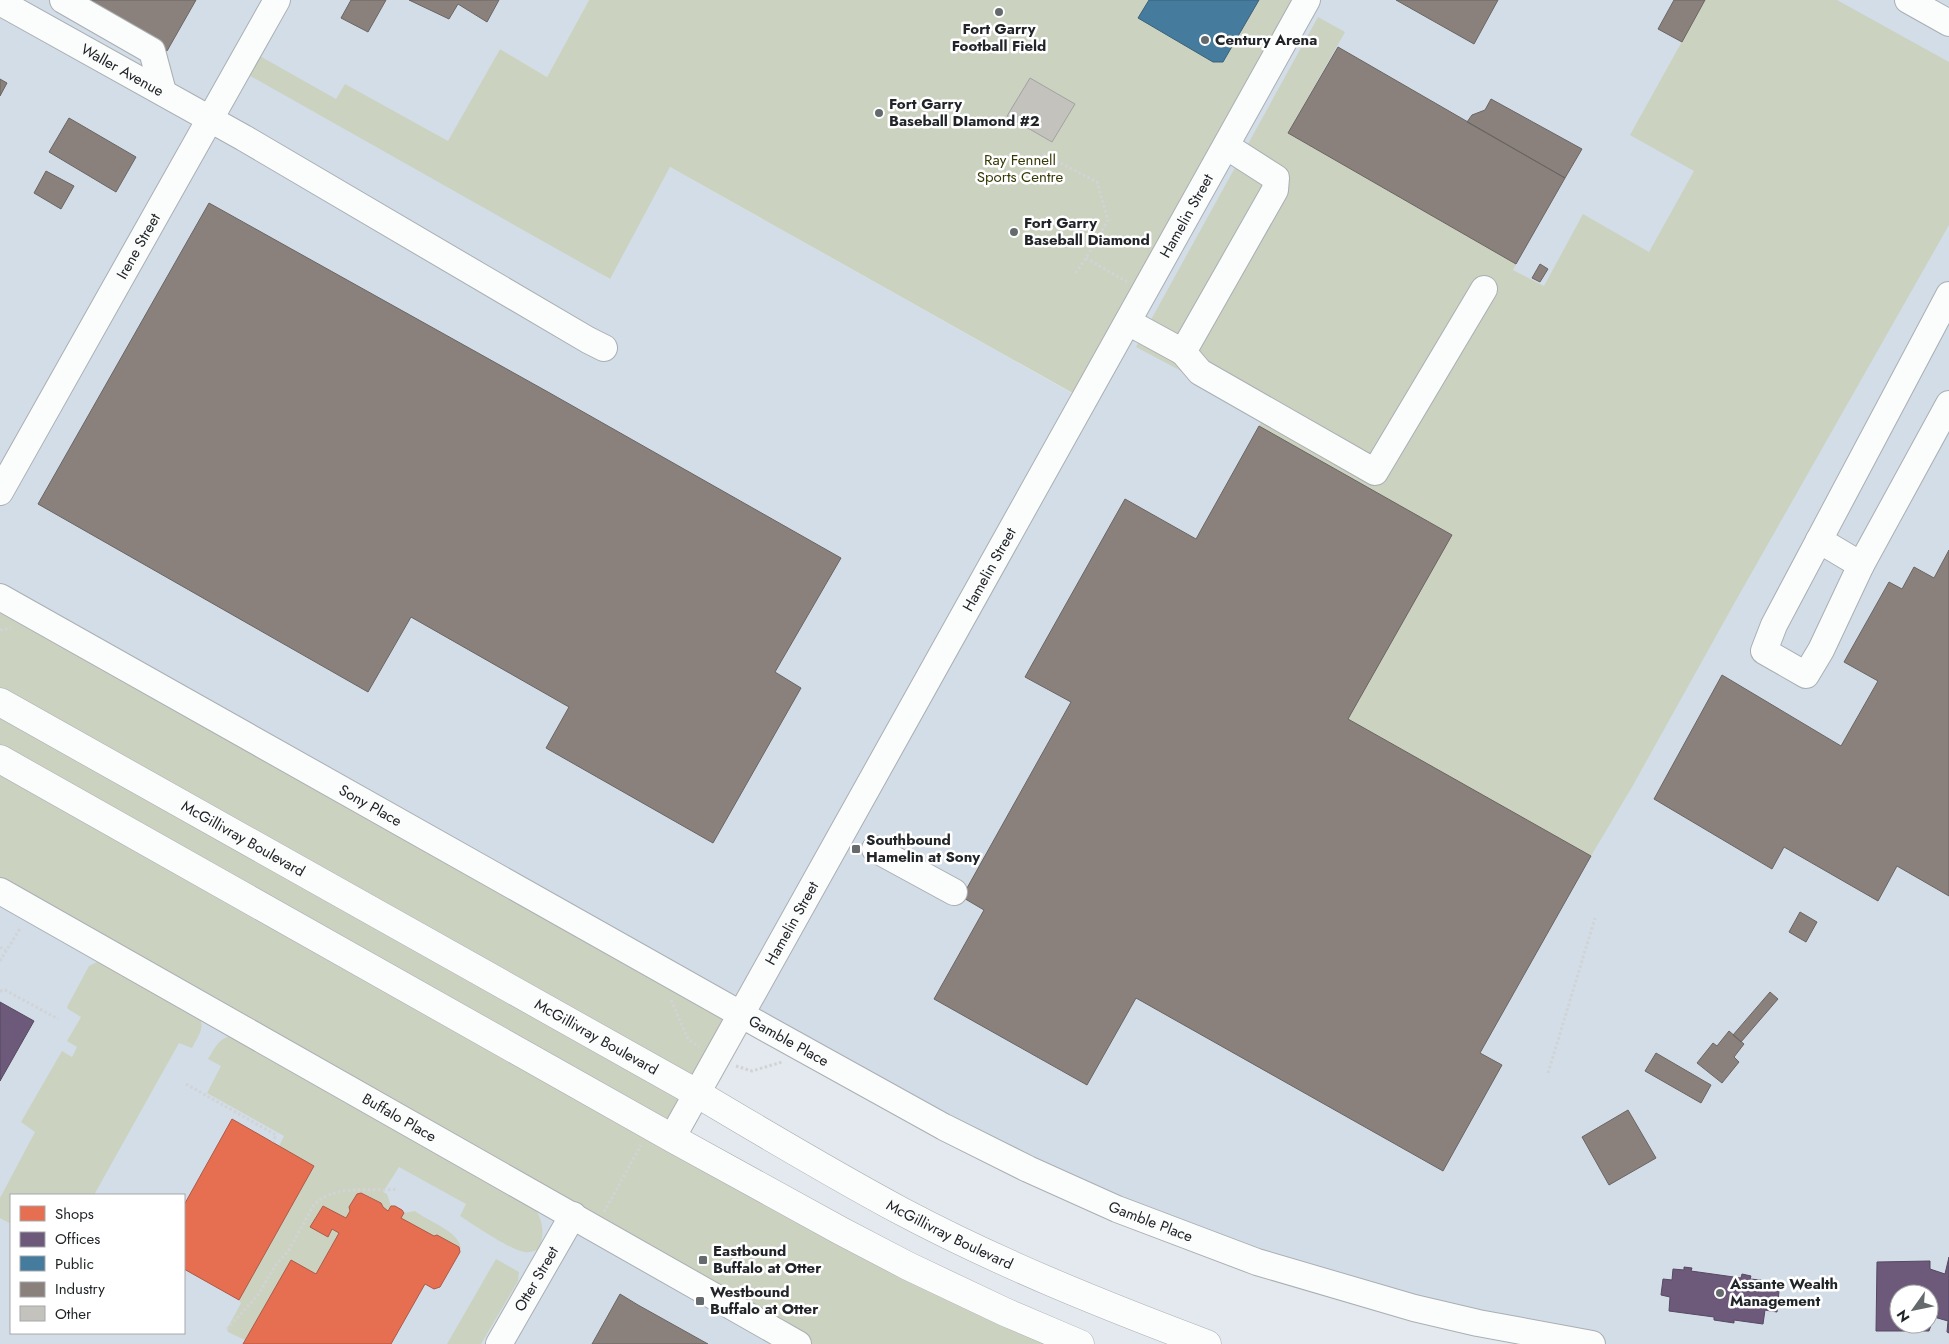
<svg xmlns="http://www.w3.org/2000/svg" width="1949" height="1344" font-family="Jost,sans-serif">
<rect width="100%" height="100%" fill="#e3e9ee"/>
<path fill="#d2dde7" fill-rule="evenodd" d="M0,0H589L547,77L500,49L448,142L345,85L337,99L609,279L670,167L1084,400L1307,0H1949V1344H1592L1478,1323L1117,1209L0,595ZM1899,1294H1929V1324H1899Z
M0,891L798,1344H0ZM11,1195H184V1333H11Z"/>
<path fill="#ccd2c0" d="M589,0H1307L1085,400L670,167L610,279L238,69L249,50L336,99L345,84L448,141L500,49L547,77Z
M1705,0H1837L1949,62V225L1735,602L1632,787L1591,856L1348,719L1452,535L1259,426L1266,416L1136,347L1318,17L1345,32L1288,133L1516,264L1513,270L1544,286L1583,214L1649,252L1694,171L1630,135Z
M0,597L741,1015L672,1138L1080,1344H798L0,891Z
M99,961L199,1017C206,1027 197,1038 192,1048L179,1043L94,1195H11V1224L0,1218V1198L35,1132L21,1122L62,1051L72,1057L77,1047L67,1041L81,1017L68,1009L67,1007L89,966Z
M233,1036L535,1208C543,1222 545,1234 539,1249C534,1251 529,1253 524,1252C509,1249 474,1225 460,1216L466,1204L399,1167L383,1192L387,1194L391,1206L388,1211L383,1207L381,1203L361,1193L357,1194L349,1207L350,1211L346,1218L323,1206L311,1227L328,1236L332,1229L339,1233L316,1274L291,1260L245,1340L228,1332L227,1329L241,1303L239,1300L314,1166L279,1146L284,1136L207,1093L221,1066L208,1059C215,1048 219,1037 233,1036Z
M415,1211C427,1221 466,1234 460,1252L401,1218L404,1213Z
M496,1259L519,1272L518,1281L481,1344H447Z"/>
<path fill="#e76f51" stroke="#ac5945" d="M232,1119L314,1166L239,1300L184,1269V1205Z
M361,1193L381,1203L383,1207L388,1211L391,1206H395L402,1210L404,1213L401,1218L434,1236L437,1235L459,1247L460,1252L440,1287L434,1289L425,1284L391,1344H243L291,1260L316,1274L339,1233L332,1229L328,1237L310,1227L323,1206L346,1218L350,1211L349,1207L357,1194Z"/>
<path fill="#6d597a" stroke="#564961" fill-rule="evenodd" d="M0,1002L34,1021L0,1081Z
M1949,1257V1333L1947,1332L1948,1321L1934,1317L1929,1331H1876L1877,1262L1930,1261V1269L1945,1274ZM1899,1294H1929V1324H1899Z
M1684,1267L1692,1268L1691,1271L1741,1278L1742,1274L1751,1276L1750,1279L1761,1280L1760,1288L1779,1291L1777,1312L1765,1310L1763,1324L1734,1320V1323L1714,1320V1317L1669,1311L1670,1297L1661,1295L1663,1279L1672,1280L1673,1269L1684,1270Z"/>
<path fill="#457b9d" stroke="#3a617a" d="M1149,0H1259L1223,62H1213L1138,18Z"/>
<path fill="#8a817c" stroke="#6a6563" d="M77,0H196L167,51Z
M351,0H386L368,32L341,18Z
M409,0H499L487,22L458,4L449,19Z
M1396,0H1498L1474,44Z
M1674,0H1705L1682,42L1658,29Z
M1338,47L1565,178L1516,264L1288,133Z
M0,79L7,83L0,96Z
M1491,99L1582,149L1565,178L1467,122L1472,115L1485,110Z
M69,118L136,157L116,192L49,152Z
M46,171L74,186L61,209L34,193Z
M209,203L548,392L841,558L775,672L801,688L713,843L546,748L569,707L411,617L368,692L38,504Z
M1540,264L1548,269L1540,282L1532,278Z
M1259,426L1452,535L1348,719L1591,856L1480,1053L1502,1065L1443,1171L1136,998L1087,1085L934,999L984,910L962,897L1071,702L1025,677L1125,499L1196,539Z
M1949,550V896L1897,866L1878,901L1784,847L1772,869L1654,799L1722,675L1841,746L1878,681L1844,662L1889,582L1902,589L1914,567L1934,578Z
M1800,912L1817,922L1806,942L1789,932Z
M1770,992L1778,999L1741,1042L1733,1035Z
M1729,1031L1744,1044L1734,1057L1739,1062L1722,1083L1697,1063L1713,1043L1717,1046Z
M1656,1053L1711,1085L1701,1103L1645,1071Z
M1628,1110L1656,1158L1609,1185L1582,1137Z
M620,1294L638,1305L708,1344H592Z"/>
<path fill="#c4c2bd" stroke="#a0a2a2" d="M1030,78L1075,104L1052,142L1007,116Z"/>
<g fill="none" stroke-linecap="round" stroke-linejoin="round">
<g stroke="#aaafb2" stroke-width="28">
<g id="minor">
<path d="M63,0L152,51L163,92"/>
<path d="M1908,0L1949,23"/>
<path id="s1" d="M0,2L244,138L588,340L604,348"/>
<path d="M1949,295L1774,625L1764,651L1806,675L1821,650L1861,565L1949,404"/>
<path d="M1128,322L1183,352L1275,190L1276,178L1226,146"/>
<path d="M1183,352L1200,372L1375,472L1484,289"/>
<path id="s2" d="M0,492L277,0"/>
<path d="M1819,540L1861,565"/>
<path id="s3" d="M0,597L767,1029L944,1127L1028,1169L1117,1209L1257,1262L1414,1308L1478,1323L1592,1344"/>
<path d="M875,849L954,892"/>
<path id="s4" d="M0,891L798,1344"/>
<path id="s5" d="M672,1138L1307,0"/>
<path id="s6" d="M499,1344L573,1215"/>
</g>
</g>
<g stroke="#aaafb2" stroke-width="29">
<g id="major">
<path id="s7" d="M0,702L698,1094C765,1134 832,1174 901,1211C999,1263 1103,1305 1207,1344"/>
<path d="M0,759L672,1138L841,1231L908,1266L1005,1312L1080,1344"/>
</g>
</g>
<path stroke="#d1d3d4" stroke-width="3" stroke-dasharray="2.5 2.5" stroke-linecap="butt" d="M1043,154L1097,182L1108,220L1086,258L1075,274
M1086,258L1127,282
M0,630L11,628
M0,947L6,951
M0,961L21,927
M0,991L5,990L58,1019
M671,1000L688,1039L699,1047
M736,1066L752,1071L782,1062
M1548,1073L1595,918
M186,1084L276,1135L273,1142
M604,1212L641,1145
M227,1329L258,1295L275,1266L289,1250L313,1206C334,1183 371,1192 398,1189"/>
<use href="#minor" stroke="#fbfcfc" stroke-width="26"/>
<use href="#major" stroke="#fbfcfc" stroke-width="28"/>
</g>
<g fill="#656a6d" stroke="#fff" stroke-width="2">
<circle cx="999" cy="12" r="5"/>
<circle cx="1205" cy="40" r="5"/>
<circle cx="879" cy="113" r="5"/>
<circle cx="1014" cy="232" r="5"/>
<rect x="851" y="844" width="10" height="10" rx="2.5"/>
<rect x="698" y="1255" width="10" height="10" rx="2.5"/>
<circle cx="1720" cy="1293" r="5"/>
<rect x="695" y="1296" width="10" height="10" rx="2.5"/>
</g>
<g text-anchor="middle" stroke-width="5" stroke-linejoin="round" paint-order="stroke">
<g font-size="15" font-weight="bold" fill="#212528" stroke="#fff" text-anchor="start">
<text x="999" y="34" text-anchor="middle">Fort Garry<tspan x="999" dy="17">Football Field</tspan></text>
<text x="1215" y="45">Century Arena</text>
<text x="889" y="109">Fort Garry<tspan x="889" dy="17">Baseball DIamond #2</tspan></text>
<text x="1024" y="228">Fort Garry<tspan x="1024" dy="17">Baseball Diamond</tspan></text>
<text x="866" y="845">Southbound<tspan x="866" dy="17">Hamelin at Sony</tspan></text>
<text x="713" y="1256">Eastbound<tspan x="713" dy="17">Buffalo at Otter</tspan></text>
<text x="1730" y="1289">Assante Wealth<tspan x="1730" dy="17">Management</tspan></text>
<text x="710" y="1297">Westbound<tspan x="710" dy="17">Buffalo at Otter</tspan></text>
</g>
<g font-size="15" fill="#212528" stroke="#fff">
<text dy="5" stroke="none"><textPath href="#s1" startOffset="140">Waller Avenue</textPath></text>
<text dy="5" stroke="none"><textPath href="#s5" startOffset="1056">Hamelin Street</textPath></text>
<text dy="5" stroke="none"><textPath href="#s2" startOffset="282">Irene Street</textPath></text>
<text dy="5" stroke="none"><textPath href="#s5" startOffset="651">Hamelin Street</textPath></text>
<text dy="5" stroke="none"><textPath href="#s3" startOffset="425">Sony Place</textPath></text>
<text dy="5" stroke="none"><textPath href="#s7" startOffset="279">McGillivray Boulevard</textPath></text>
<text dy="5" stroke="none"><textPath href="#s5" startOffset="246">Hamelin Street</textPath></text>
<text dy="5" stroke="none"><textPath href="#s7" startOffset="684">McGillivray Boulevard</textPath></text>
<text dy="5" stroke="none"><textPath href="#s3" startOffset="905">Gamble Place</textPath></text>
<text dy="5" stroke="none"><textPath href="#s4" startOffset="459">Buffalo Place</textPath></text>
<text dy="5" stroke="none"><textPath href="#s3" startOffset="1310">Gamble Place</textPath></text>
<text dy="5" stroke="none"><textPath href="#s7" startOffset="1089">McGillivray Boulevard</textPath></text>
<text dy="5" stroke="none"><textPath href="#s6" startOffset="75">Otter Street</textPath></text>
</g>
<g font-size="15" fill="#373a06" stroke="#fff">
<text x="1020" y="165">Ray Fennell<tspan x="1020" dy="17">Sports Centre</tspan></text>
</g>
</g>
<rect x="10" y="1194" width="175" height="140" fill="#ffffff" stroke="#a6a8a9"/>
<rect x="20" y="1206" width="25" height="15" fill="#e76f51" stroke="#a6a8a9"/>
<text x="55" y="1219" font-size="15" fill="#212528">Shops</text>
<rect x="20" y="1232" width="25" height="15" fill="#6d597a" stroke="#a6a8a9"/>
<text x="55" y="1244" font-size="15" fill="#212528">Offices</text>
<rect x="20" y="1256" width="25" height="15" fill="#457b9d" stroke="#a6a8a9"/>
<text x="55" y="1269" font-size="15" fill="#212528">Public</text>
<rect x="20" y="1282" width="25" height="15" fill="#8a817c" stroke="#a6a8a9"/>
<text x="55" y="1294" font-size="15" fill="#212528">Industry</text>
<rect x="20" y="1306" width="25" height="15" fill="#c4c2bd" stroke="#a6a8a9"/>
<text x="55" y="1319" font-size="15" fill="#212528">Other</text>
<g transform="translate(1914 1309) rotate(237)"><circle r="24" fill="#ffffff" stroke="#a6a8a9"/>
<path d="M0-4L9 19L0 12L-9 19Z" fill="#656a6d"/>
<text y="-8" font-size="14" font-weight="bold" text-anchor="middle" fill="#212528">N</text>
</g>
</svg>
